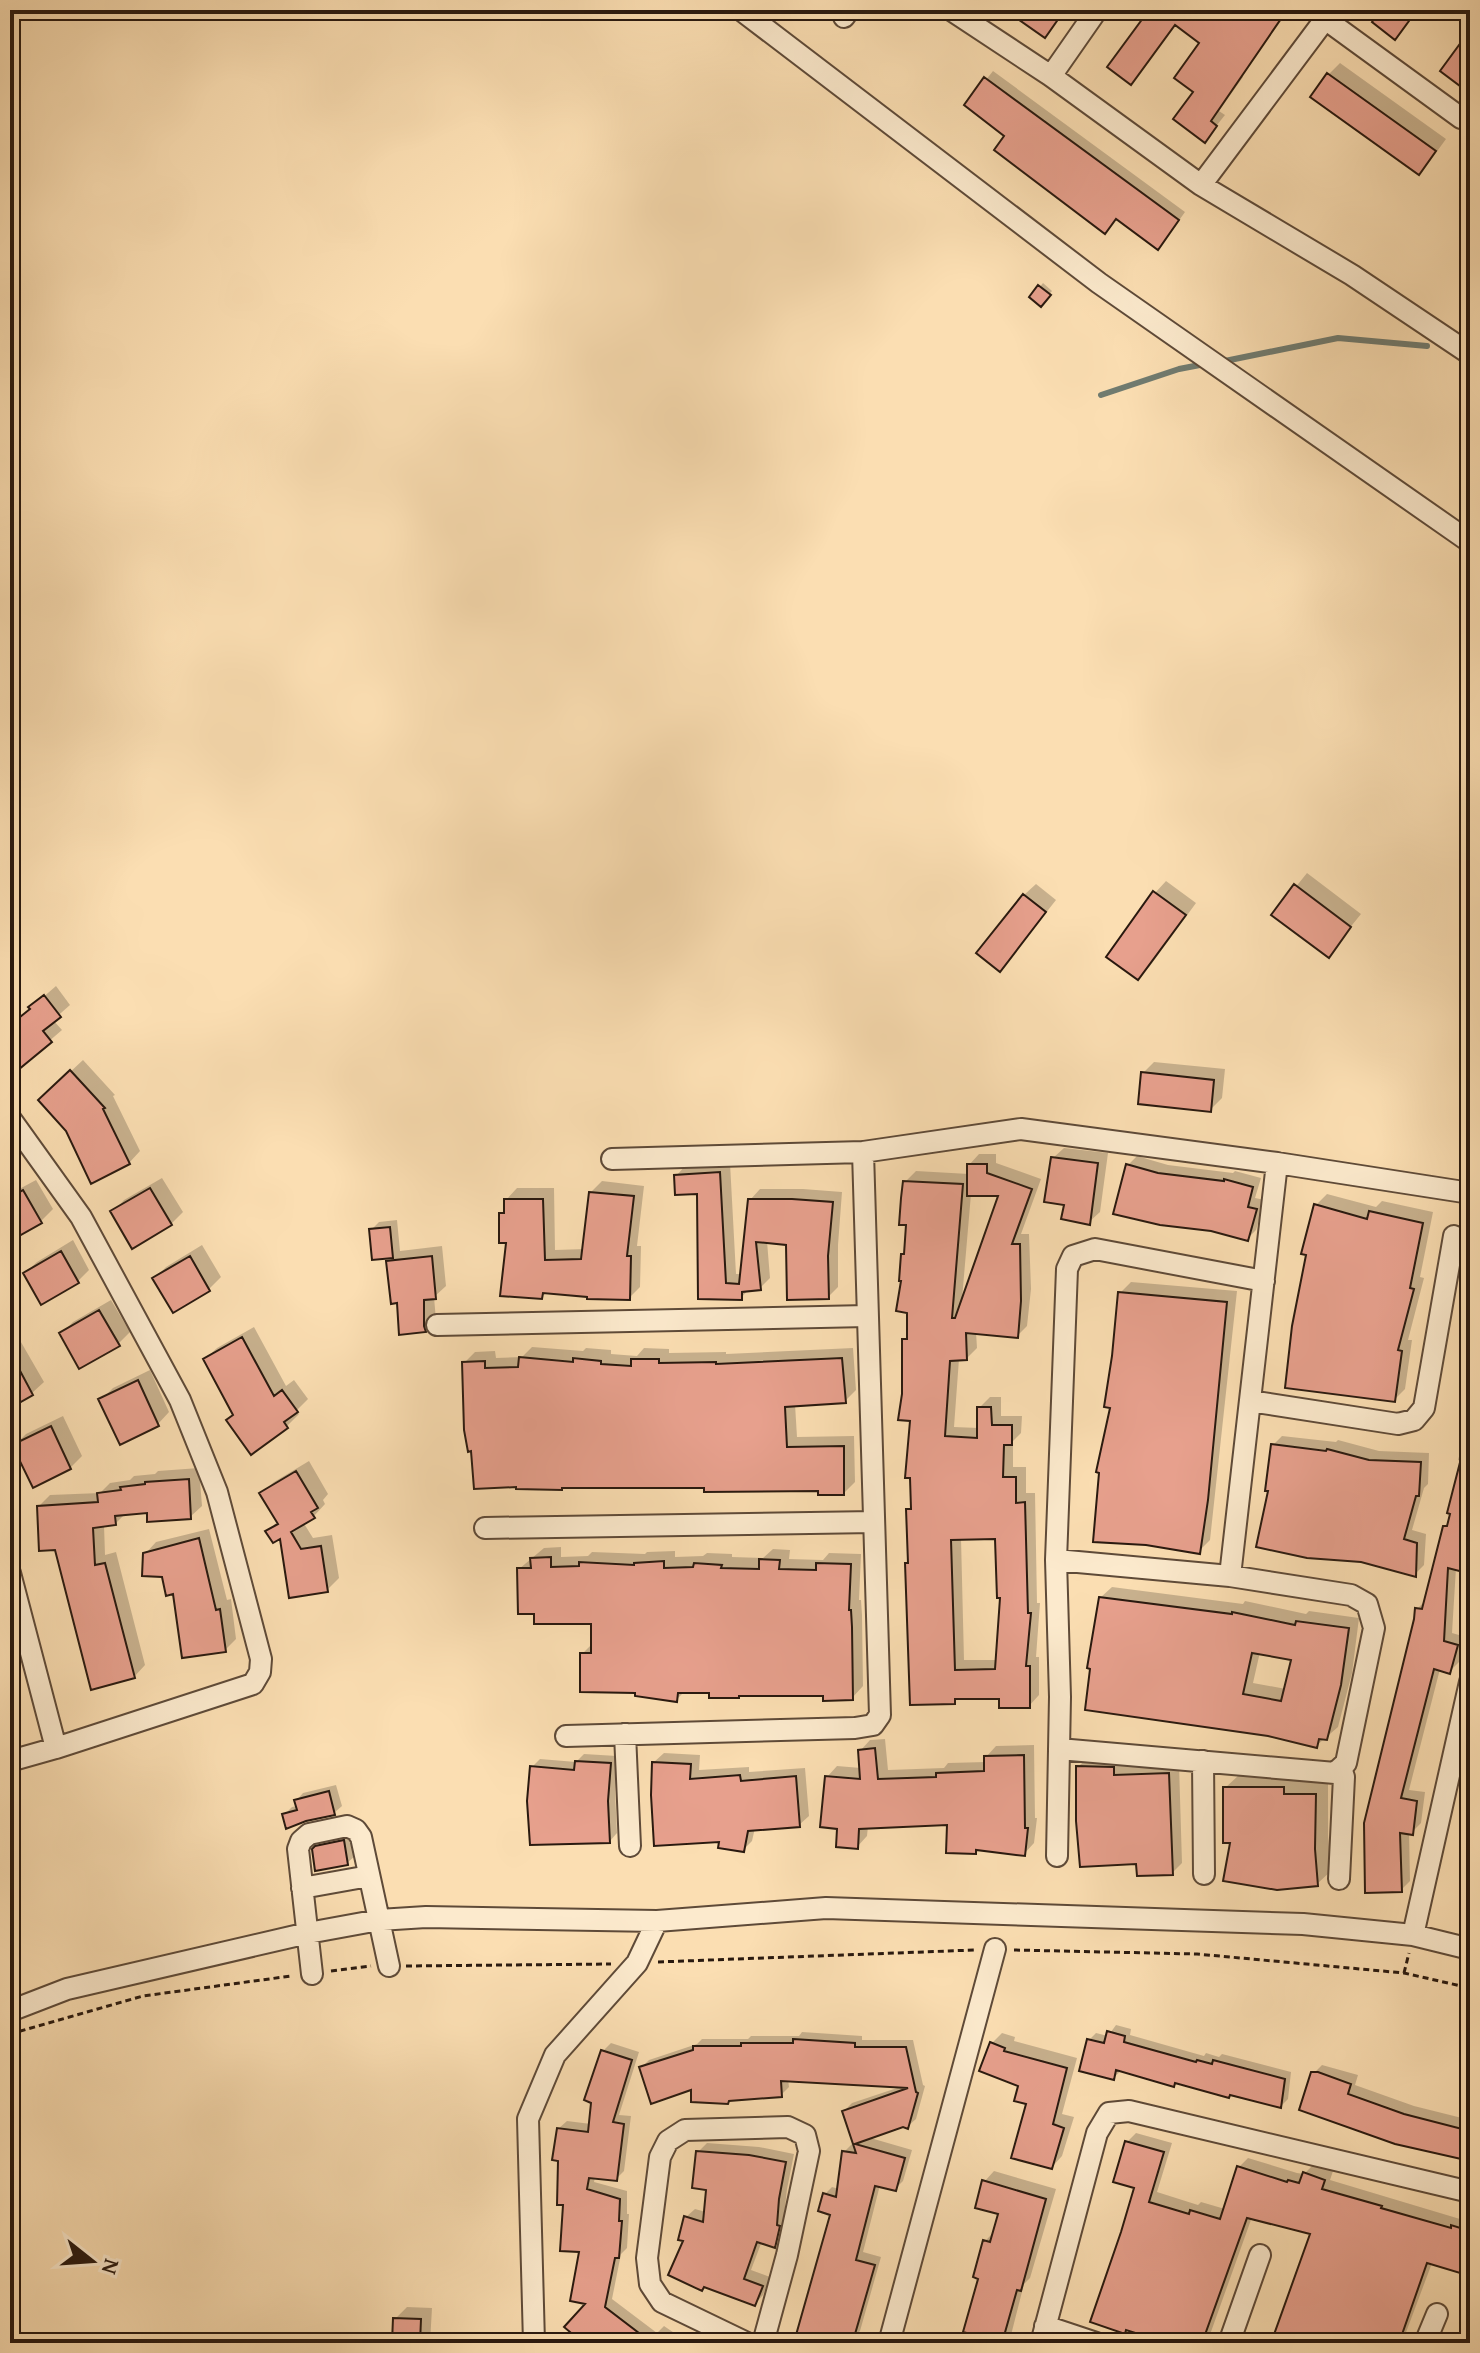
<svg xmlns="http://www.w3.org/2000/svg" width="1480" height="2353" font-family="'Gentium Book Plus',serif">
<rect width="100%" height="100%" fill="#fbdeb2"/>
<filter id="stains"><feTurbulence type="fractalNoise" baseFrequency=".0025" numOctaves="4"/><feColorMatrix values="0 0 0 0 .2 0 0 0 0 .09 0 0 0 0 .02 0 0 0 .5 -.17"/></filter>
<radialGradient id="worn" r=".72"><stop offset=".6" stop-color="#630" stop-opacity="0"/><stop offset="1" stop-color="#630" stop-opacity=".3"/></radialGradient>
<path fill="#0003" fill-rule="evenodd" d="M1008,10H1066L1045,36Z
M1152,10H1289L1242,75L1243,77L1219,111L1225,115L1205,140L1196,91L1202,42L1176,24L1140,73L1131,82Z
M1340,63L1446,139L1430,161L1419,172L1313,97L1329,74Z
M993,71L1185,212L1165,240L1117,217L966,105Z
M1043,283L1052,291L1041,304L1032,297Z
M1307,873L1361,914L1328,955L1274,914Z
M1166,881L1196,903L1150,966L1138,978L1155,893Z
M1036,884L1056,900L1011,957L1024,895Z
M56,986L70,1005L53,1020L62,1030L19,1067L10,1056V1026Z
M83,1060L115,1095L113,1096L140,1151L129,1163L68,1130L52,1089Z
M1154,1062L1225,1069L1222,1098L1210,1110L1143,1073Z
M1064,1148L1108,1153L1100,1212L1089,1222L1067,1204L1053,1158Z
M979,1154H996V1163L1041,1179L1021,1234H1029L1031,1289L1027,1326L1017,1336L976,1332L977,1348L966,1359H959L954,1427L979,1428V1408L990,1397H1001V1416H1022L1021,1433L1013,1441V1467H1026V1493H1035L1037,1603H1040L1036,1657H1039V1695L1029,1706L1001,1697H959L954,1702L910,1562L908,1510L913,1505L912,1419L904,1394V1340L909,1336V1311L903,1279V1255L906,1252L908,1223L905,1182L916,1171L969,1174V1165ZM971,1194H1001L962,1299ZM997,1536L1002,1596L998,1660H964L961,1538Z
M1137,1156L1168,1165L1233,1173L1235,1171L1261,1178L1255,1198L1265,1200L1256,1230L1247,1239L1211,1229L1128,1165Z
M730,1163L736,1274H742L750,1200L760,1189H803L842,1192L838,1245V1287L828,1297L788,1243L767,1241L770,1278L760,1288L749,1289L741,1298L700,1297L699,1192L676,1176L686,1165Z
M162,1178L183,1212L171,1224L113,1212L124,1200Z
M36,1180L53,1209L41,1221L10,1239V1194Z
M602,1181L644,1186L637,1246H641L640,1287L629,1298L547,1292L541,1297L508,1241L501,1214L506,1208V1200L517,1188H554L555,1250L585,1249L591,1192Z
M1327,1194L1376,1207L1382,1201L1433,1212L1420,1277L1424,1278L1408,1340H1412L1405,1389L1394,1400L1316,1205Z
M397,1220L400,1251L442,1246L446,1286L434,1297L436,1320L425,1330L399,1301L389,1262L394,1256L374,1258L372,1229L379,1222Z
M73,1240L89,1270L78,1281L25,1273L37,1262Z
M202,1245L221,1277L209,1289L173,1310L154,1279L166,1267Z
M1131,1282L1237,1291L1210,1540L1199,1551L1112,1406L1120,1293Z
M111,1300L130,1332L118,1344L61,1334L73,1322Z
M10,1323L44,1382L32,1393L10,1406Z
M254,1327L286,1386L294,1380L308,1399L296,1411L299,1414L287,1426L252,1452L235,1414L205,1359L217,1348Z
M532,1347L583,1351L586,1348L611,1350V1354L637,1356L644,1348L669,1349V1353L726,1352V1354L853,1348L856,1390L845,1401L795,1404L797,1437L854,1436L855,1482L844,1493L819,1489L706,1486L464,1363L475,1352L495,1351L496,1358L522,1357Z
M1470,1359V1409L1459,1406Z
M150,1370L169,1412L158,1424L101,1400L113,1388Z
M63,1416L82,1456L70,1468L15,1445L26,1434Z
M1470,1416V1566L1466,1570L1456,1568L1452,1633L1466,1637L1459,1662L1450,1671L1440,1669L1409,1790L1425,1792L1421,1823L1412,1832H1409L1410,1881L1401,1890L1367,1891L1417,1609L1426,1600L1445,1527L1450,1522L1462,1461L1458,1460Z
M1282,1436L1336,1442L1338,1440L1379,1451L1429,1453L1428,1484L1424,1488L1412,1530L1426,1534L1424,1565L1415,1574L1271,1489L1273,1445Z
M309,1461L328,1494L323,1500L325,1504L314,1516L303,1522L313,1538L332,1535L339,1578L327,1590L282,1536L268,1531L278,1521L262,1493L274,1482Z
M199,1468L202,1506L190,1517L149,1510L126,1513L116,1523L104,1525L105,1555L116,1552L145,1665L134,1677L57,1548L39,1506L50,1495L100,1493L110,1483L130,1480L134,1476L155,1474L158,1471Z
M209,1529L227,1600L231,1599L236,1639L225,1650L145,1554L156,1542Z
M561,1547V1557L588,1556L592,1552L645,1554L647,1552L675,1551V1557L703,1556L707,1553L732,1554V1557L763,1558L773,1549L790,1550L789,1559L823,1560L829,1553L861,1554L859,1600H861L862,1615L863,1686L852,1698L825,1694L711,1691H685L676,1700L638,1691L582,1654L593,1643V1622L536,1612L519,1569L544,1548Z
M1112,1587L1243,1604L1245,1601L1306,1614L1309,1611L1359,1618L1352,1673L1338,1727L1316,1746L1100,1598ZM1260,1652L1293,1659L1286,1689L1253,1683Z
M885,1739L888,1770L944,1768L948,1763L986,1762V1757L996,1746L1034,1745L1035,1818H1037L1034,1843L1024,1854L979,1849L975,1852L949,1823L868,1826L867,1836L857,1847L839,1827L827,1777L837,1766L861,1768L860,1751L870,1740Z
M664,1753L700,1755L699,1770L749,1767V1772L805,1768L809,1816L799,1825L755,1828L752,1841L743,1850L721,1840L654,1762Z
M584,1754L617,1756L615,1792L617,1833L610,1841L532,1767L540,1759L576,1762Z
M1088,1757H1123V1766L1179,1764L1182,1863L1172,1873L1138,1862L1078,1767Z
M1239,1775H1297V1781H1328V1835L1331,1871L1317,1884L1232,1841L1225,1788Z
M336,1785L342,1806L334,1813L284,1815L292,1807L297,1806L296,1801L303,1793Z
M351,1834L355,1856L347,1863L314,1849L325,1839Z
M1470,1868V1892L1462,1891L1467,1871Z
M1116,2025L1131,2029L1130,2035L1204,2056L1206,2053L1219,2057L1222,2054L1291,2072L1288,2099L1281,2106L1177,2081L1174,2084L1122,2070L1113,2078L1089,2040L1096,2033L1108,2036Z
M802,2032L862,2036V2040H913L923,2085L925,2086L916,2119L908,2126L903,2125L867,2137L912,2150L903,2181L895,2189L880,2185L863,2252L881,2257L860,2331L854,2337L853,2343H795L832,2213L825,2194L832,2187L839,2189L844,2152L852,2144L856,2145L844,2111L852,2103L903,2086L788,2079L789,2087L781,2095L693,2088L641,2068L649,2060L697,2044L702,2039H748L751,2036H799Z
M1002,2033L1015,2037L1014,2041L1077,2058L1062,2114L1074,2117L1062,2156L1052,2167L1020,2085L991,2044Z
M611,2043L639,2052L619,2115L631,2116L624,2171L616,2179L595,2177L594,2182L627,2191V2214H629L627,2248L621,2254L612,2299L657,2333L664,2326L689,2343H585L567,2327L589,2302L581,2250L565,2203L558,2129L567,2121L591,2124L603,2051Z
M1322,2065L1358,2075L1355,2085L1414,2106L1470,2120V2160L1395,2142L1313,2074Z
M1136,2133L1172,2143L1157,2192L1198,2205L1201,2202L1225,2209L1239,2167L1248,2158L1297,2173L1304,2174L1314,2164L1333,2171L1330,2180L1460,2219L1462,2217L1470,2219V2274L1432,2263L1402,2343H1274L1313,2233L1252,2217L1207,2343H1167L1127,2142Z
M707,2143L759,2147L794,2154L787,2189L784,2216L787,2218L783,2238L775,2246L762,2241L751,2270L770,2277L763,2295L755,2304L686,2240V2217L695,2209L706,2212L708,2188L698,2152Z
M994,2171L1056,2189L1030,2278L1024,2284L1009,2343H941L949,2335L963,2338L980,2277L985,2241L995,2231L1000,2213L984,2182Z
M407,2307L432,2308L430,2343H394L395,2319Z"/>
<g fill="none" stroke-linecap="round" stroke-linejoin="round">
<path stroke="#707b70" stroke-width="6" d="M1220,362L1338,338L1427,346
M1101,395L1179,369L1205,364"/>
</g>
<path fill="#e7a08d" stroke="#29190f" stroke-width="2" fill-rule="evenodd" d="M1005,10H1048L1059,18L1045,38Z
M1149,10H1287L1211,121L1217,126L1205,143L1173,119L1193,92L1174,78L1199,43L1175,25L1131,85L1107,67Z
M1381,10H1417L1395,40L1372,22Z
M1470,30V81L1464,89L1440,71Z
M1327,73L1436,151L1419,175L1310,97Z
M984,77L1179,220L1158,250L1116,219L1105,234L994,150L1004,136L964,105Z
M1038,285L1051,295L1041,307L1029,297Z
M1294,884L1351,927L1329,958L1271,915Z
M1153,891L1186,915L1138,980L1106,957Z
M1023,894L1046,912L1000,972L976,953Z
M44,995L61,1017L43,1031L52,1042L18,1070L10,1059V1025L30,1009L28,1007Z
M70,1070L105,1108L103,1109L130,1164L91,1184L66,1131L38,1100Z
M1141,1072L1214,1080L1211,1112L1138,1104Z
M1051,1157L1098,1163L1090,1225L1061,1219L1064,1205L1044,1202Z
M967,1164H987V1173L1032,1189L1012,1244H1020L1021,1301L1018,1338L966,1333L967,1360L950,1361L945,1436L977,1438V1407H991L992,1425H1012V1445H1004L1003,1477H1016V1503L1025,1502L1028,1613H1031L1026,1666H1030V1708H999V1699H955V1704L910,1705L905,1563H908L906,1509H911L910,1478H905L910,1421L898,1420L902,1394V1339H907V1313L896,1311L901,1281H899L901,1254H904L906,1225H899L901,1198L903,1181L963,1184L952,1318H955L998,1196H967ZM995,1539L997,1598H1000L995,1669L955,1670L951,1540Z
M1126,1164L1158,1173L1224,1181V1179L1253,1187L1248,1207L1257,1209L1248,1241L1211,1231L1160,1225L1113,1214Z
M720,1172L726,1283L739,1284L748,1199H792L833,1202L828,1256L829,1299L787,1300L786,1245L756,1242L761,1290L742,1292V1300L698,1299L697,1194L675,1195L674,1175Z
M150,1188L172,1225L132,1249L110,1211Z
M23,1190L42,1223L10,1241V1197Z
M589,1192L634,1196L627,1256H631L630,1300L587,1299V1297L543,1293L542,1299L500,1296L506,1243H499V1213H504V1199H543L545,1260L581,1259Z
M1314,1204L1367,1219L1369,1211L1423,1223L1410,1288L1414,1289L1398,1350L1402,1351L1395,1402L1285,1388L1292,1326L1306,1255L1301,1254Z
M390,1227L393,1258L372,1260L369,1229Z
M61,1251L79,1283L41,1305L23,1273Z
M190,1256L210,1291L173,1313L152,1278Z
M432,1256L436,1299L424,1300V1326L426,1332L399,1335L397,1303L391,1304L386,1261Z
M1118,1292L1227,1302L1208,1500L1200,1554L1146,1545L1093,1542L1099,1473L1096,1472L1110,1408L1104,1407L1112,1356Z
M99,1310L120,1346L79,1369L59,1333Z
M242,1337L274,1396L282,1390L298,1412L284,1422L288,1428L251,1455L226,1420L233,1415L203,1359Z
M10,1352L33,1395L10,1408Z
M519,1357L573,1362V1358L601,1361V1364L631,1366V1359H659V1363L716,1362V1364L842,1358L846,1403L785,1407L787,1447L844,1446V1495H818V1491L704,1492V1488H562V1490L516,1489V1487L474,1489L471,1451L468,1452L464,1430L462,1362L485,1361V1368L518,1367Z
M138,1380L159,1426L120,1445L98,1399Z
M51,1426L71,1469L33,1488L12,1445Z
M1465,1443L1470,1444V1559L1467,1573L1448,1568L1444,1641L1458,1645L1450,1674L1434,1669L1401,1798L1417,1801L1413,1835L1400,1833L1402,1892L1365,1893L1364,1823L1414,1619L1415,1608L1422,1609L1443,1526H1447L1450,1514L1447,1513Z
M1271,1444L1326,1451L1327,1449L1369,1460L1421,1462L1419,1496H1416L1404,1539L1417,1543L1416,1577L1361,1562L1307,1558L1256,1547L1268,1491H1265Z
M296,1471L318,1508L311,1512L315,1518L291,1532L301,1549L321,1546L328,1592L289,1598L280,1539L273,1543L265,1531L278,1524L259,1493Z
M189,1479L191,1519L147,1522V1513L115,1516L116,1525L93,1528L95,1565L105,1563L135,1678L91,1690L55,1550L39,1551L37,1506L98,1502L97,1493L121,1490L120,1487L145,1484V1482Z
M199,1538L216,1610L220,1609L226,1652L182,1658L173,1594L166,1596L162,1577L142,1576L143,1553Z
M551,1557V1567L579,1566V1562L634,1565V1563L664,1561V1568L693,1567L694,1563L722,1565L721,1568L759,1569V1559L780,1560L779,1569L816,1570V1563L851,1564L849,1610H851L852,1627L853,1700L823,1701V1696H739V1698H709V1693H678L677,1702L635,1696V1693L580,1692V1653H591V1624H534V1614H518L517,1568H531L530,1558Z
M1099,1597L1232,1614V1612L1295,1625L1296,1621L1349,1628L1341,1685L1327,1740L1319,1739L1317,1748L1268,1736L1085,1710L1090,1669L1087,1668ZM1252,1653L1291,1660L1281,1701L1243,1694Z
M875,1748L878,1779L936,1777V1773L984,1771V1756L1024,1755L1025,1828H1028L1025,1856L976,1850V1854L946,1853L947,1825L859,1829L858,1849L836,1847L837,1829L820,1827L825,1776L860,1779L858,1750Z
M575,1761L611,1763L608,1801L610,1843L530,1845L527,1801L530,1766L574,1770Z
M652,1762L691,1764L690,1779L740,1775L741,1781L796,1776L800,1827L748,1831L744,1852L718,1848L719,1842L654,1846L651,1795Z
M1076,1766L1114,1767V1775L1169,1773L1173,1875L1137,1876L1136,1864L1080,1867L1076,1821Z
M1223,1787H1284V1794H1316L1315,1849L1318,1886L1277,1890L1223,1881L1230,1843H1223Z
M329,1791L335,1815L306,1821L286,1829L282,1814L297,1810L294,1800Z
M344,1840L348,1865L315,1871L312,1849L315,1846Z
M1107,2031L1125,2036L1124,2042L1196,2062L1197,2060L1212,2064L1213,2060L1285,2079L1281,2108L1230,2095L1229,2098L1175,2083L1174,2087L1116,2070L1114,2080L1079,2071L1087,2039L1104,2043Z
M793,2039L855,2043V2047H906L916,2092L918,2093L908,2129L903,2127L855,2144L905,2158L896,2191L875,2186L856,2260L875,2265L853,2341L833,2336L831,2343H826L796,2335L830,2215L818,2211L823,2193L836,2197L842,2151L856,2153L842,2111L908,2088L781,2081L782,2097L729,2101L728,2104L691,2102V2090L651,2104L639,2067L693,2050V2046H741V2043H793Z
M990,2042L1005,2048L1004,2051L1067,2068L1053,2124L1064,2128L1052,2169L1011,2158L1026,2104L1014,2101L1018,2086L979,2071Z
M601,2050L632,2060L613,2122L624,2124L617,2181L589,2178L587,2189L620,2199L619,2221H622L619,2258H615L605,2307L652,2343H591L580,2335L577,2338L564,2327L585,2304L570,2301L579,2252L560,2251L563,2205H557L558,2161L552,2160L557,2128L588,2132L591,2103L584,2100Z
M1311,2072H1318L1351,2084L1348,2094L1404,2114L1470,2131V2161L1395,2144L1299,2110Z
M1125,2141L1164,2152L1149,2202L1189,2214L1190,2210L1220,2219L1237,2166L1287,2182L1288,2180L1299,2183L1303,2172L1325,2180L1322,2189L1382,2206L1381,2208L1451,2228V2225L1470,2231V2276L1427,2263L1399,2343H1271L1310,2234L1247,2218L1202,2343H1167L1126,2330L1125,2334L1090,2322L1121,2232L1134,2188L1113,2182Z
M696,2151L749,2155L786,2162L779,2199L777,2225L780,2226L775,2248L757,2242L744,2279L763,2286L755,2306L704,2287L702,2291L668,2275L683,2241L678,2240L684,2216L703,2222L706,2190L692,2188Z
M982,2180L1046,2199L1021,2291L1017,2290L1002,2343L963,2332L978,2279L973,2277L983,2240L990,2242L998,2214L975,2208Z
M393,2318L421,2319L420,2343H392Z"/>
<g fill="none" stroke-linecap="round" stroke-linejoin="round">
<g stroke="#5e4a38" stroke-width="24">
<path id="minor" d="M741,10L1099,283L1470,542
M951,10L1051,76L1201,185L1352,275L1470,354
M844,17L849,10
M1325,19L1461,118L1470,120
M1051,76L1097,10
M1201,185L1332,10
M10,1118L81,1217L180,1400L217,1492L261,1659L260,1672L253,1684L56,1748L10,1761
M612,1159L863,1152L1021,1129L1277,1163L1470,1193
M437,1325L867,1316
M1250,1401L1398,1424L1414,1420L1424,1408L1454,1236
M485,1528L874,1522
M1056,1560L1230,1576L1351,1595L1367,1604L1374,1628L1346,1763L1335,1773L1059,1749
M10,1573L56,1748
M1230,1576L1277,1163
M625,1734L630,1846
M566,1736L855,1728L873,1725L880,1715L863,1152
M1203,1761L1204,1874
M1057,1856L1060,1697L1056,1560L1067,1269L1073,1256L1095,1249L1264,1281
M1339,1879L1344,1777L1341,1768
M302,1888L369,1876
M1413,1935L1470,1682
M312,1974L298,1849L301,1841L309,1834L347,1826L356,1830L361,1837L389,1966
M10,2011L67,1989L308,1933L379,1920L426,1917L657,1921L826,1908L1303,1924L1413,1935L1470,1949
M1045,2326L1096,2343
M534,2343L528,2119L555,2055L637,1963L657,1921
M747,2343L662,2302L650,2284L647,2258L660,2157L668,2141L685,2130L788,2127L805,2135L809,2151L787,2255L763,2343
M889,2343L995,1949
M1041,2343L1097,2133L1109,2113L1129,2111L1470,2192
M1229,2343L1260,2255
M1425,2343L1437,2314"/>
</g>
<path stroke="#29190f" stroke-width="3" stroke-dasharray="6 4" stroke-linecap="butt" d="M1014,1950L1197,1954L1404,1973L1470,1988
M658,1962L974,1950
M406,1966L611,1964
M331,1971L371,1966
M1404,1973L1409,1953
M10,2034L143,1996L291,1976"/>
<use href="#minor" stroke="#fceacd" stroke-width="20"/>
</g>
<rect width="1480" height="2353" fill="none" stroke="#fbdeb2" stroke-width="40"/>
<rect x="12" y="12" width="1456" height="2329" fill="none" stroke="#29190f" stroke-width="4"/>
<rect x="20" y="20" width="1440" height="2313" fill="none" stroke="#29190f" stroke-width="2"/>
<g transform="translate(92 2261) rotate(107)" stroke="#fceacd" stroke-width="6" paint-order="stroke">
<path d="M0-6L14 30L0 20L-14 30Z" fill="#29190f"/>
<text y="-12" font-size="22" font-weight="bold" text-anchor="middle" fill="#29190f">N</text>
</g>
<rect width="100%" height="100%" filter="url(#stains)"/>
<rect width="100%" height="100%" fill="url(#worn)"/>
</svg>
